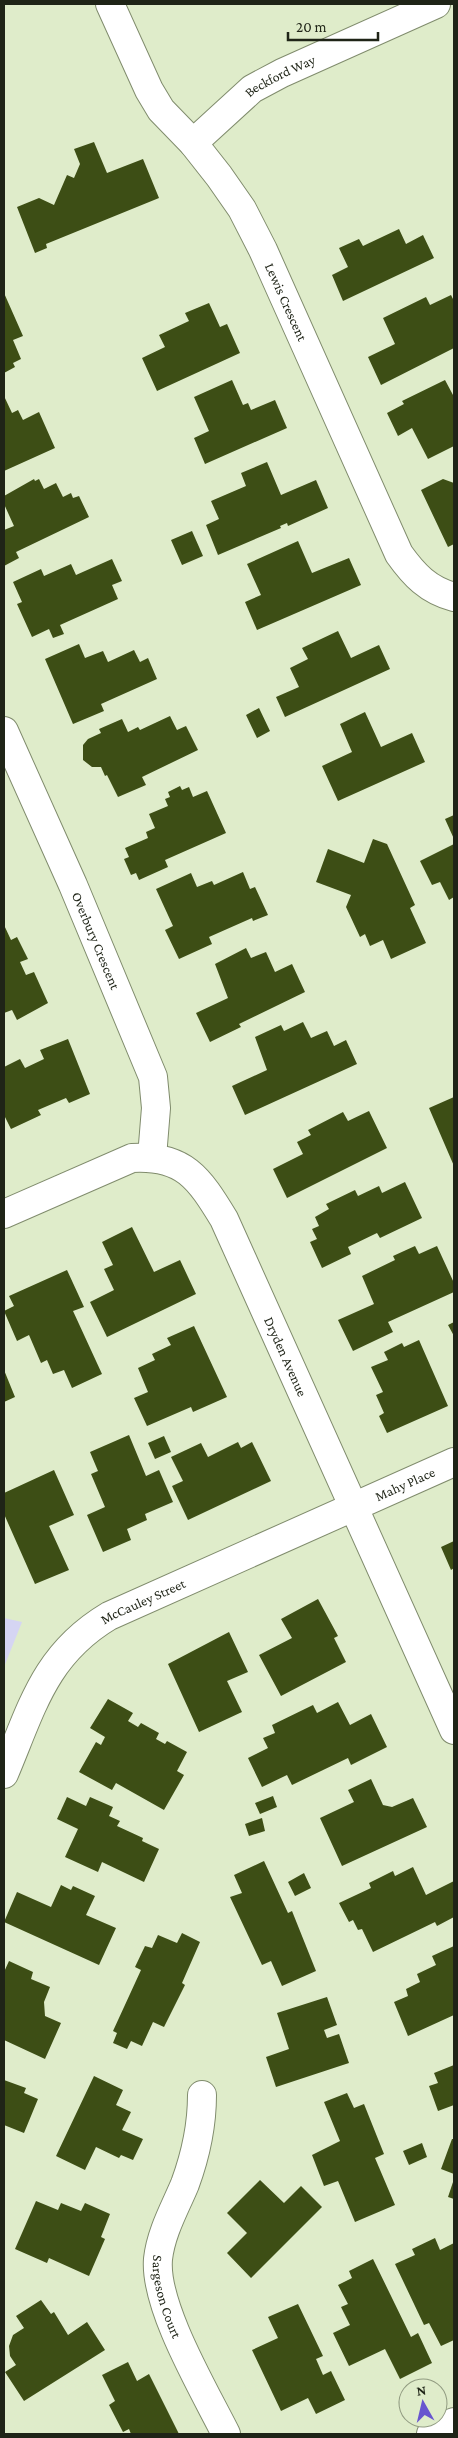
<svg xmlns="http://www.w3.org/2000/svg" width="458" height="2438" font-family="'Crimson Pro',serif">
<rect width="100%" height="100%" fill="#dfecca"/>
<path fill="#d5d5f3" d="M4,1618L22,1622L4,1667Z"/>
<path fill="#3d4e15" d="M94,142L107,173L143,159L159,198L46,244L47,248L35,253L17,207L39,198L54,205L67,175L74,178L80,164L74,149Z
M399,229L406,244L423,235L434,258L343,301L332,275L348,267L339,248L359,239L363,246Z
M4,293L23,336L13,340L21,359L13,363L15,367L4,373Z
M451,295L454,301V348L381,385L368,357L395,344L383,318L426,297L430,305Z
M209,303L220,327L227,324L240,353L157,391L142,358L165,347L159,335L189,321L185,313Z
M232,380L243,405L248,403L251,410L275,400L287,428L205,464L194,438L209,431L194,397Z
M445,380L453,395H454V446L428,459L412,428L398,436L387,413L404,404L402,401Z
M4,396L12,413L18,410L23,420L39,412L55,448L4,471Z
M267,462L281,495L316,480L328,508L288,526L287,523L280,526L281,528L218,555L206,525L219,519L211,501L246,486L241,473Z
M34,479L35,481L39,479L44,489L56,483L63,497L71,493L73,498L79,496L89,517L16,552L19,558L4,566V530L14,526L4,504V496Z
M443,479L454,483V544L448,547L421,490Z
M192,531L203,556L182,565L171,540Z
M298,541L312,573L349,558L361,585L257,630L245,602L261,595L247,564Z
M112,559L122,581L112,585L118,599L60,625L64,634L53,638L49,629L32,637L17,604L22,602L13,582L41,569L44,576L71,564L76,575Z
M338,631L351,658L379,645L390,669L285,717L276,697L299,687L290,668L308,659L302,648Z
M79,644L85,658L103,651L108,662L134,650L140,662L148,658L157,679L101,704L104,711L73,724L45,659Z
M259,708L270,731L257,738L246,715Z
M365,712L381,747L412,733L425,762L338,801L322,766L352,752L340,724Z
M170,716L177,730L186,726L198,750L142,777L146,785L118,797L107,775L105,776L101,767H92L83,760V745L88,739L101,733L99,729L122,719L128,732L138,727L140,730Z
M180,786L182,790L189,787L193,797L207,791L226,833L165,860L168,867L139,880L136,873L131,875L124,859L129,857L125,848L148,838L146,832L155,828L149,814L168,806L165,799L170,797L168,792Z
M454,815V839L445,819Z
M373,839L387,844L415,905L410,908L426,943L391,959L383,940L370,946L365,934L360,937L346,907L351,895L316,882L328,849L364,863Z
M454,844V897L449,900L440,882L432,885L420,861Z
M243,872L250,889L255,887L268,915L253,921L252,918L209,937L212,944L179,959L165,930L173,926L156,889L191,873L197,887L212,881L214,885Z
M4,925L11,940L17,937L28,959L20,962L26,975L34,972L48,1003L17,1020L12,1010L4,1013Z
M246,948L251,958L266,952L275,972L292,964L305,992L239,1024L241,1027L210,1042L196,1013L228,998L215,964Z
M303,1022L311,1038L327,1031L334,1046L346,1040L357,1064L245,1115L232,1086L267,1070L255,1037L281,1025L284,1031Z
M68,1039L90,1094L69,1103L66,1098L38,1110L41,1115L11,1129L4,1115V1067L20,1059L25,1068L44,1059L40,1050Z
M454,1097V1166L429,1108Z
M369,1111L387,1148L287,1198L273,1169L303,1154L297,1142L311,1135L308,1130L343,1112L348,1121Z
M405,1182L422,1218L380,1238L377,1233L348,1247L351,1254L322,1268L310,1242L317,1239L312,1229L319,1226L315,1217L329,1209L326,1204L355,1190L358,1196L379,1186L382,1193Z
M132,1227L154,1272L180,1260L196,1294L107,1337L90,1302L114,1290L104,1269L113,1265L102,1242Z
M415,1246L419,1254L437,1246L454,1283V1292L388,1322L393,1332L353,1351L338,1320L374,1304L362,1276L395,1260L393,1256Z
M67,1270L84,1307L73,1311L102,1374L72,1388L64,1370L53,1374L47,1360L41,1363L29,1335L17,1341L4,1311L14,1306L9,1296Z
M454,1322V1336L448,1325Z
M194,1326L227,1397L193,1412L191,1407L147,1426L134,1398L148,1392L138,1368L155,1360L152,1354L171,1345L167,1338Z
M419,1340L448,1406L387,1433L379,1416L384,1413L376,1395L383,1392L371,1367L388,1360L384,1352L402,1343L404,1347Z
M4,1370L15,1397L4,1402Z
M129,1435L146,1476L159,1470L173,1502L145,1514L147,1520L127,1529L131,1540L103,1552L87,1515L105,1507L91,1474L98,1471L90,1452Z
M164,1436L171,1452L155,1459L148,1443Z
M238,1442L241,1448L252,1442L271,1481L188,1520L172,1486L183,1481L171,1457L201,1443L208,1457Z
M54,1470L74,1515L49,1526L69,1570L35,1584L4,1514V1493Z
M454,1541V1568L451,1570L441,1547Z
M318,1599L338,1636L334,1638L346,1662L281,1696L259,1655L292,1638L281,1619Z
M229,1632L248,1672L227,1681L242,1712L199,1732L168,1664Z
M108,1699L133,1713L128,1721L138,1727L141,1723L159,1733L156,1739L165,1744L167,1741L187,1752L177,1771L184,1775L164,1810L116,1783L112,1790L79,1772L96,1742L101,1745L105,1737L90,1728Z
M338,1702L350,1725L371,1714L387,1747L351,1765L348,1758L292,1785L287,1775L262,1787L248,1758L268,1748L263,1738L275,1733L272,1725L313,1705L317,1713Z
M371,1779L383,1805L392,1807L413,1798L427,1827L342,1866L320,1818L354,1802L348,1790Z
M273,1796L277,1807L260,1814L255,1803Z
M67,1797L86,1806L90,1797L113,1807L109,1816L120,1821L117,1826L143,1838L142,1841L159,1849L144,1882L102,1862L98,1872L65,1857L78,1829L57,1819Z
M262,1818L265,1831L249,1836L245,1824Z
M264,1861L288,1913L292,1911L316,1971L282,1986L271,1961L262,1965L230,1897L242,1893L234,1875Z
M413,1867L426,1895L454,1881V1917L437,1926L435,1922L373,1952L362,1929L358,1930L353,1920L349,1922L339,1903L371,1888L369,1883L393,1871L395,1876Z
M304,1873L311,1888L295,1896L288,1882Z
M61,1885L71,1890L73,1886L95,1896L86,1915L116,1928L99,1965L4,1922L17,1892L51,1907Z
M182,1933L200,1942L182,1983L185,1985L164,2027L153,2022L142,2046L131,2041L127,2049L113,2043L117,2033L113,2031L141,1970L135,1967L145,1946L152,1948L158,1935L177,1943Z
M454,1946V2015L408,2036L394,2002L408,1996L406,1989L420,1982L417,1974L436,1965L432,1956Z
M9,1961L33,1972L31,1979L50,1987L44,2002L45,2016L61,2023L45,2059L4,2040V1972Z
M327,1997L337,2025L324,2030L327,2038L339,2034L349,2063L276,2087L266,2057L289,2049L277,2013Z
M454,2065V2105L438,2111L429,2086L438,2083L434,2073Z
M94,2076L123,2090L116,2105L131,2112L122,2130L143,2139L133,2160L121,2155L119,2158L96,2147L85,2170L56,2156Z
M4,2080L26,2088L24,2093L38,2099L24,2133L4,2125Z
M347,2093L354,2108L364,2104L384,2154L375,2158L395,2205L355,2222L338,2181L324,2186L312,2155L340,2141L324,2102Z
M452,2139H454V2174L441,2169Z
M422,2143L427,2157L409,2165L403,2151Z
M454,2179V2199L448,2197Z
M260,2180L284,2203L301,2186L322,2207L251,2278L227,2253L247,2233L227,2213Z
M36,2201L58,2210L61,2203L81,2211L85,2203L110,2214L101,2237L105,2239L89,2276L49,2258L47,2263L15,2249Z
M435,2238L440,2250L454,2243V2340L441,2346L429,2323L424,2325L395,2264L415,2255L412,2249Z
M373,2259L411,2337L418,2333L432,2363L400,2379L385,2349L349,2366L333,2333L350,2325L341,2307L348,2304L338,2285L352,2278L349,2271Z
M41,2300L51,2314L54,2312L68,2335L87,2322L105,2350L24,2401L5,2372L16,2365L10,2356L9,2346L13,2335L24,2328L16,2316Z
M298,2304L323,2356L316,2359L323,2375L331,2371L345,2400L316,2414L308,2398L281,2411L252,2350L278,2338L268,2317Z
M128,2362L137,2381L149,2374L179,2434H131L129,2429L123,2432L109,2405L115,2401L102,2375Z"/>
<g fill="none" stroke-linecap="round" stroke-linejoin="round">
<g stroke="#808c6d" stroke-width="30">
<g id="minor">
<path id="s1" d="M110,4L149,90L161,110L193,143L219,176L242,209L263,250L399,554C414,575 428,590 454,597"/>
<path id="s2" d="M193,143L252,89L282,73L436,4"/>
<path id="s3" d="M4,1774C32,1708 44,1655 109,1616L454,1462"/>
<path id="s4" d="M202,2095C202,2126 196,2154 185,2184C175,2208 161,2232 158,2259C154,2306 204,2390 226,2434"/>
</g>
</g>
<g stroke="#808c6d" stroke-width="30">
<g id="tertiary">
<path id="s5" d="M4,731L73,885L153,1077L156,1108L152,1157"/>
<path id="s6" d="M4,1214L132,1158C184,1155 199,1178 224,1219L454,1730"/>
<path d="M431,2434L454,2422"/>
</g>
</g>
<use href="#minor" stroke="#fff" stroke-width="28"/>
<use href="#tertiary" stroke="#fff" stroke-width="28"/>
</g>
<g text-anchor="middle" stroke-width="5" stroke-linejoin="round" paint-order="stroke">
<g font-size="14" fill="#1f2417" stroke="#dfecca">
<text dy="5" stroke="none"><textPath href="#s2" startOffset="111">Beckford Way</textPath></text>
<text dy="5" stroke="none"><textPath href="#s1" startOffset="349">Lewis Crescent</textPath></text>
<text dy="5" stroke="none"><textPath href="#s5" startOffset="229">Overbury Crescent</textPath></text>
<text dy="5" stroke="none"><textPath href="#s6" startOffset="409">Dryden Avenue</textPath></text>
<text dy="5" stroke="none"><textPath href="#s3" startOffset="518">Mahy Place</textPath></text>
<text dy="5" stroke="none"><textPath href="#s3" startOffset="231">McCauley Street</textPath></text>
<text dy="5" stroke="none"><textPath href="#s4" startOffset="210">Sargeson Court</textPath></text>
</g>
</g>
<rect width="458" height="2438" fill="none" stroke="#1f2417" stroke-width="10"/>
<g transform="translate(423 2403) rotate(352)"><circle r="24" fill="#dfecca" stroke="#929c82"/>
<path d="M0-4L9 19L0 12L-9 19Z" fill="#6855cf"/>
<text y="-8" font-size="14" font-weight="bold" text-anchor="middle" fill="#1f2417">N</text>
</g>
<path d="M288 32v8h90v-8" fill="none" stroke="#1f2417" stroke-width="2.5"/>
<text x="296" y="32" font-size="15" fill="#1f2417" stroke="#dfecca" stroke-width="4" paint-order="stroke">20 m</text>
</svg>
